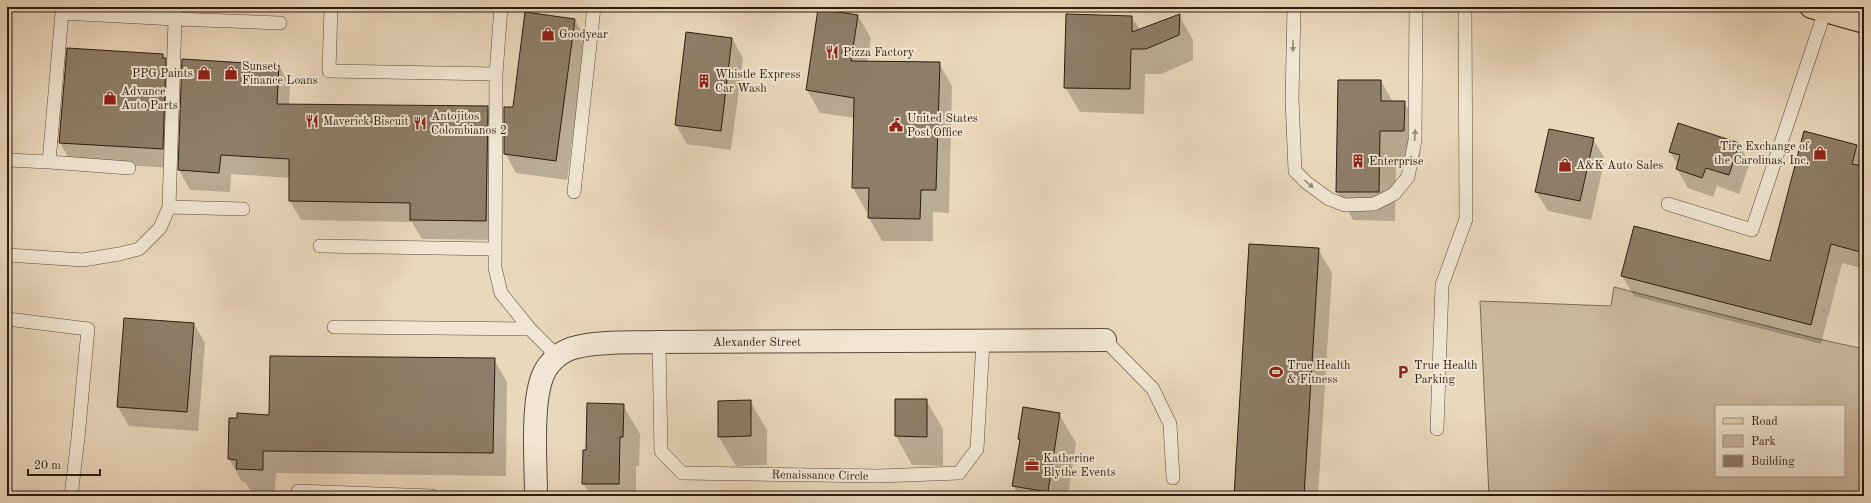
<svg xmlns="http://www.w3.org/2000/svg" width="1871" height="503" font-family="'Old Standard TT',serif">
<rect width="100%" height="100%" fill="#ead8bc"/>
<filter id="stains"><feTurbulence type="fractalNoise" baseFrequency=".005" numOctaves="4"/><feColorMatrix values="0 0 0 0 .2 0 0 0 0 .09 0 0 0 0 .02 0 0 0 .5 -.17"/></filter>
<radialGradient id="worn" r=".72"><stop offset=".6" stop-color="#630" stop-opacity="0"/><stop offset="1" stop-color="#630" stop-opacity=".3"/></radialGradient>
<path fill="#cab89e" stroke="#7a6a56" fill-rule="evenodd" d="M1614,287L1814,338L1864,349V496H1489L1480,301L1611,306ZM1716,406H1844V476H1716Z"/>
<path fill="#0003" d="M1179,15L1193,40V60L1161,74H1145L1144,114L1080,112L1065,87L1132,17L1140,30Z
M858,16L871,38L867,62L939,63L952,86L949,213L933,212V241H882L869,218V211H866L853,188L855,118L820,113L807,90Z
M575,20L586,39L567,180L516,173L505,153L513,108Z
M732,38L743,58L731,150L687,144L676,125Z
M162,55L176,78L173,168L71,162L60,143Z
M183,60L279,66L290,85L289,105L487,107L498,127L496,240L422,239L412,222L301,220L290,201V178L231,174L230,192L190,190L179,170Z
M1381,81L1393,102H1404L1421,131L1420,160L1396,159L1395,221L1353,220L1337,191Z
M1593,139L1605,159L1591,220L1548,211L1536,192Z
M1738,144L1750,163L1739,194L1717,186L1713,197L1688,188L1677,169L1678,165L1670,152Z
M1856,146L1864,160V269L1842,263L1821,344L1634,296L1622,276L1771,262Z
M1318,249L1332,273L1318,496H1235Z
M194,324L205,343L198,431L129,426L118,407Z
M494,359L507,382L506,476L276,473L275,492L251,491L245,482H242L229,459L270,416Z
M926,400L943,429V466L912,465L896,436Z
M750,401L767,430V465L736,466L719,437Z
M623,405L640,434L639,466H636V496H591L583,483L587,451Z
M1059,414L1076,443L1068,496H1019L1013,485L1021,441L1019,439Z"/>
<path fill="#8e7d68" stroke="#2b1b0e" d="M818,9L858,15L851,61L940,62L936,190H921L920,219L868,218L869,188H852L854,98L806,90Z
M525,12L575,19L556,161L504,154V107H513Z
M1066,14L1132,16V32L1180,14L1179,35L1146,49H1131L1130,89L1064,88Z
M686,32L732,38L721,131L675,125Z
M67,48L163,54V58H166L163,149L59,143Z
M182,59L279,65L277,104L488,106L486,221L410,220V203L289,201V159L221,155L219,173L178,170Z
M1338,80H1381V101H1405L1404,131H1380L1379,192H1336Z
M1678,123L1739,143L1729,175L1706,168L1702,178L1676,169L1680,155L1669,152Z
M1549,129L1594,138L1580,201L1535,192Z
M1804,131L1857,145L1852,164L1864,166V253L1831,244L1811,325L1621,276L1634,226L1770,261Z
M1249,244L1319,248L1304,496H1234Z
M124,318L194,323L187,412L117,407Z
M270,356L495,358L493,453L263,451V470L236,469L237,460L228,459L229,418H237V413L269,415Z
M895,399H927V437L895,436Z
M751,400V436L718,437V401Z
M587,403L624,404L623,437H620L619,484H582L583,450H586Z
M1023,407L1060,413L1048,492L1012,486L1020,440L1018,439Z"/>
<g fill="none" stroke-linecap="round" stroke-linejoin="round">
<g stroke="#5b4a3a" stroke-width="14">
<path id="service" d="M331,7L329,71L496,74L501,7
M1294,7L1292,99L1295,171L1307,183L1329,199L1345,205L1374,204L1394,194L1408,177L1415,140L1416,7
M496,74L495,268L501,293L530,329L557,356
M7,160L49,162L62,13L175,19L176,7
M49,162L129,168
M574,192L594,7
M1668,204L1752,230L1825,11
M169,207L243,209
M320,246L495,249
M7,255L83,260L119,254L139,249L160,228L169,207L175,19L280,23
M7,319L88,329L78,438L71,496
M334,327L530,329
M1105,340L1153,389L1170,424L1173,478
M659,342L661,451L682,473L879,476L959,473L977,449L983,341
M1437,429L1442,285L1466,219L1465,7
M298,491L432,496"/>
</g>
<g stroke="#5b4a3a" stroke-width="24">
<path id="minor" d="M536,496C536,465 531,403 543,375C549,361 562,350 577,347C603,341 632,343 659,342L1105,340"/>
</g>
<g stroke="#2b1b0e" stroke-width="24">
<path id="primary" d="M1811,7L1864,22"/>
</g>
<use href="#service" stroke="#f1e6d3" stroke-width="13"/>
<use href="#minor" stroke="#f1e6d3" stroke-width="22"/>
<use href="#primary" stroke="#ead8bc" stroke-width="22"/>
</g>
<defs><path id="oneway-solid" d="M-6-.8H1V-3.2L6.5 0L1 3.2V.8H-6Z"/></defs>
<g fill="#988b7a">
<use href="#oneway-solid" transform="translate(1293 46) rotate(91)"/>
<use href="#oneway-solid" transform="translate(1415 135) rotate(-87)"/>
<use href="#oneway-solid" transform="translate(1309 184) rotate(40)"/>
</g>
<defs>
<g id="shop-bare" transform="scale(1.08)"><path d="M-5-2.5h2.3a2.7 3.5 0 0 1 5.4 0H5L5.5 6h-11ZM-1.5-2.5h3a1.5 2.3 0 0 0-3 0Z" fill="#8f2418" stroke="#f1e6d3" stroke-width="2.5" paint-order="stroke"/></g>
<g id="restaurant-bare" transform="scale(1.08)"><path d="M-5-6h1v4h1v-4h1v4h1v-4h1v5L-1.5 .5V6h-2V.5L-5-1ZM5-6V6H3V1.5H1.5Q1.5-4 5-6Z" fill="#8f2418" stroke="#f1e6d3" stroke-width="2.5" paint-order="stroke"/></g>
<g id="building-bare" transform="scale(1.08)"><path d="M-4-6H4V6H1V3H-1V6H-4ZM-2.5-4.3h1.7v1.8h-1.7ZM.8-4.3h1.7v1.8H.8ZM-2.5-1h1.7V.8h-1.7ZM.8-1h1.7V.8H.8Z" fill="#8f2418" stroke="#f1e6d3" stroke-width="2.5" paint-order="stroke"/></g>
<g id="civic-bare" transform="scale(1.08)"><path d="M-.6-6.5H3V-4.5H.6V-3L4-1V1h2V6H-6V1h2V-1L-.6-3ZM-1.2 2.5V6h2.4V2.5Z" fill="#8f2418" stroke="#f1e6d3" stroke-width="2.5" paint-order="stroke"/></g>
<g id="stadium-bare" transform="scale(1.08)"><path d="M0-5a6.5 5 0 1 0 0 10a6.5 5 0 1 0 0-10ZM-3.5-1.8h7v3.6h-7Z" fill="#8f2418" stroke="#f1e6d3" stroke-width="2.5" paint-order="stroke"/></g>
<g id="parking-bare" transform="scale(1.08)"><path d="M-3.5-5.5H1a3.5 3.5 0 0 1 0 7H-1V5.5H-3.5ZM-1-3.4V-.6H.8a1.4 1.4 0 0 0 0-2.8Z" fill="#8f2418" stroke="#f1e6d3" stroke-width="2.5" paint-order="stroke"/></g>
<g id="office-bare" transform="scale(1.08)"><path d="M-6-3h4V-5.5h4V-3h4V5H-6ZM-1-4.5V-3h2v-1.5ZM-6 0V1H6V0Z" fill="#8f2418" stroke="#f1e6d3" stroke-width="2.5" paint-order="stroke"/></g>
</defs>
<g fill-rule="evenodd">
<use href="#shop-bare" x="548" y="34"/>
<use href="#restaurant-bare" x="832" y="52"/>
<use href="#shop-bare" x="204" y="73"/>
<use href="#shop-bare" x="231" y="73"/>
<use href="#building-bare" x="704" y="81"/>
<use href="#shop-bare" x="110" y="98"/>
<use href="#restaurant-bare" x="312" y="121"/>
<use href="#restaurant-bare" x="420" y="123"/>
<use href="#civic-bare" x="896" y="125"/>
<use href="#shop-bare" x="1820" y="153"/>
<use href="#building-bare" x="1358" y="161"/>
<use href="#shop-bare" x="1565" y="165"/>
<use href="#stadium-bare" x="1276" y="372"/>
<use href="#parking-bare" x="1403" y="372"/>
<use href="#office-bare" x="1032" y="465"/>
</g>
<g text-anchor="middle" stroke-width="4" stroke-linejoin="round" paint-order="stroke">
<g font-size="12" fill="#2b1b0e" stroke="#f1e6d3" text-anchor="start">
<text x="559" y="38">Goodyear</text>
<text x="843" y="56">Pizza Factory</text>
<text x="242" y="70">Sunset<tspan x="242" dy="14">Finance Loans</tspan></text>
<text x="193" y="77" text-anchor="end">PPG Paints</text>
<text x="715" y="78">Whistle Express<tspan x="715" dy="14">Car Wash</tspan></text>
<text x="121" y="95">Advance<tspan x="121" dy="14">Auto Parts</tspan></text>
<text x="431" y="120">Antojitos<tspan x="431" dy="14">Colombianos 2</tspan></text>
<text x="907" y="122">United States<tspan x="907" dy="14">Post Office</tspan></text>
<text x="323" y="125">Maverick Biscuit</text>
<text x="1809" y="150" text-anchor="end">Tire Exchange of<tspan x="1809" dy="14">the Carolinas, Inc.</tspan></text>
<text x="1369" y="165">Enterprise</text>
<text x="1576" y="169">A&amp;K Auto Sales</text>
<text x="1287" y="369">True Health<tspan x="1287" dy="14">&amp; Fitness</tspan></text>
<text x="1414" y="369">True Health<tspan x="1414" dy="14">Parking</tspan></text>
<text x="1043" y="462">Katherine<tspan x="1043" dy="14">Blythe Events</tspan></text>
</g>
<g font-size="12" fill="#2b1b0e" stroke="#f1e6d3">
<text x="757" y="346">Alexander Street</text>
<text transform="translate(820 475) rotate(1)" y="4">Renaissance Circle</text>
</g>
</g>
<rect width="1871" height="503" fill="none" stroke="#ead8bc" stroke-width="24"/>
<rect x="8" y="8" width="1855" height="487" fill="none" stroke="#2b1b0e" stroke-width="2"/>
<rect x="12" y="12" width="1847" height="479" fill="none" stroke="#2b1b0e"/>
<rect x="1715" y="405" width="130" height="72" fill="#f1e6d3" stroke="#a29584"/>
<rect x="1723" y="418" width="20" height="6" fill="#ead8bc" stroke="#a29584"/>
<text x="1751" y="425" font-size="12" fill="#2b1b0e">Road</text>
<rect x="1723" y="435" width="20" height="12" fill="#cab89e" stroke="#a29584"/>
<text x="1751" y="445" font-size="12" fill="#2b1b0e">Park</text>
<rect x="1723" y="455" width="20" height="12" fill="#8e7d68" stroke="#a29584"/>
<text x="1751" y="465" font-size="12" fill="#2b1b0e">Building</text>
<path d="M28 469v6h72v-6" fill="none" stroke="#2b1b0e" stroke-width="2"/>
<text x="34" y="469" font-size="12" fill="#2b1b0e" stroke="#f1e6d3" stroke-width="3" paint-order="stroke">20 m</text>
<rect width="100%" height="100%" filter="url(#stains)"/>
<rect width="100%" height="100%" fill="url(#worn)"/>
</svg>
